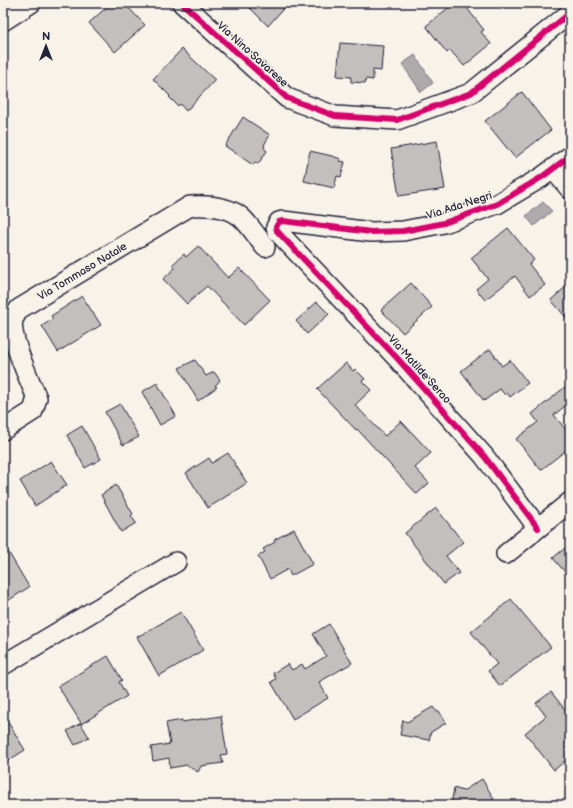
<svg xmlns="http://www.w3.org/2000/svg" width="573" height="808" font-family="'Balsamiq Sans',sans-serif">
<rect width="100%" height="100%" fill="#f7f3e8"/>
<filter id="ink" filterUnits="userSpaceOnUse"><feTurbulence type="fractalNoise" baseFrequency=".025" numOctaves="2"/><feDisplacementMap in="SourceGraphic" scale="8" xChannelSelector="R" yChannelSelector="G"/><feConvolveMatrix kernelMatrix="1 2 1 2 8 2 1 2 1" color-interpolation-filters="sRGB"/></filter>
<g filter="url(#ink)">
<path fill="#aeabad" stroke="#76747f" d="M415,55L433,83L421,92L402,64Z
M543,202L552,211L534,226L526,216Z"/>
<path fill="#c2bfbd" stroke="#22223b" d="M111,3H124L145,25L115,52L89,23Z
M245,3H288L268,26Z
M454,3H463L484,30L481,32L491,44L464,66L450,50L447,53L426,26Z
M340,43L383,46L381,71L373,70V80L366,79L365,83L351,82V77L337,76Z
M182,49L215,80L186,111L180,104L178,106L169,97L170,96L153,79Z
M522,92L551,130L515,158L485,121Z
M243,117L270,135L264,145L265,146L264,148L267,151L258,164L255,162L253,165L225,146Z
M437,141L445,189L399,196L391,149Z
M310,151L332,156L341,159L340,161L345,162L341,177L337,176L334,188L304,181Z
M508,228L534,260L529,264L545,285L530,296L515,276L485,300L476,289L488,279L471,258Z
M198,246L228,278L239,268L270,300L244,325L207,286L187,304L163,279L175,268L172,265L184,254L186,257Z
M411,283L432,307L403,333L381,310Z
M570,283V322L551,300Z
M82,296L101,325L58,352L42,326L53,319L51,316Z
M317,302L329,314L307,334L296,321Z
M490,349L502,366L510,360L528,383L510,397L507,393L505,395L500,389L484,401L461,371Z
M195,360L206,376L214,372L220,380L215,386L217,387L198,401L179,368Z
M346,363L353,371L355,369L365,379L362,381L371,390L355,405L385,436L401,421L431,453L415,468L429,483L417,494L357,429L356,430L317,389Z
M157,383L176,416L160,425L142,392Z
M565,387L570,394V402L554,415L570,435V447L541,470L516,439L538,422L532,414Z
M120,404L139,437L123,445L105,412Z
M82,426L101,459L85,468L67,435Z
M228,453L247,483L208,508L186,473L209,458L212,463Z
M51,461L67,485L35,506L20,481Z
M116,485L133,514L131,516L136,523L121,532L101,495Z
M436,508L463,542L446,556L459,573L444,584L405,533Z
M294,529L313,564L291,576L288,569L270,579L258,556L265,552L263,549L275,542L274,540Z
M3,543L29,587L3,604Z
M570,544V578L553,558Z
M511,599L551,647L500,686L488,671L497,664L471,632Z
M181,612L203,650L159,676L137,637Z
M329,624L352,663L319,682L328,698L293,719L271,682L276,679L273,673L288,664L292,670L302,664L305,669L326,656L313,634Z
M108,656L122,680L119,682L127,696L81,724L89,737L75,745L67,731L81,723L58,686Z
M551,692L570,716V757L554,770L525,733L546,716L536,703Z
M433,707L437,712L439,711L446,723L431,732L429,740L400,735L403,720L407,722Z
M3,714L25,750L3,764Z
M221,716L227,754L221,755L223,763L201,766L198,772L187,765L170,768L169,758L153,761L151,747L170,744L166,723L182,720V722Z
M482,779L494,799L484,805H451L454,788L463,791Z"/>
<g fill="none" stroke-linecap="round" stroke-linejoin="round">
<g stroke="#22223b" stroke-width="22">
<path id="minor" d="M182,3L287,98L335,116L397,120L471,93L570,13
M3,21L31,3
M553,169L570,189
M3,430L33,411L37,398C30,381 9,337 13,320C14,317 17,313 19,309L190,206C207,205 228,206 241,217C250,225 257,237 265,247
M538,528L484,456L397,358L277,231L276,227L279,222L283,221L371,232L403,231L444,223L497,204L542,177L570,156
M506,554L570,502
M3,665L176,562"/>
</g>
<use href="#minor" stroke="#f7f3e8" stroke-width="19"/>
<g stroke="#f7f3e8" stroke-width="8">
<path id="cycleway" d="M182,3L287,98L335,116L397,120L471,93L570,13
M538,528L484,456L397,358L277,231L276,227L279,222L283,221L371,232L403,231L444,223L497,204L542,177L570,156"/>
</g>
<use href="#cycleway" stroke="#d6006c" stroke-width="6"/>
</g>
</g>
<g text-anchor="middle" stroke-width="3" stroke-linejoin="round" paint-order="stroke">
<g font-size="11" fill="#22223b" stroke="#f7f3e8">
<text transform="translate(253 54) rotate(42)" y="4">Via Nino Savarese</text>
<text transform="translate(459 205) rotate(-18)" y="4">Via Ada Negri</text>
<text transform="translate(82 271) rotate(-31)" y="4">Via Tommaso Natale</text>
<text transform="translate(420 369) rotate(48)" y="4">Via Matilde Serao</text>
</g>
</g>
<rect width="573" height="808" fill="none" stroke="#f7f3e8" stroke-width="16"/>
<rect x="8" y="8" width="557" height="792" fill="none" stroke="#22223b" stroke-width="1.5" filter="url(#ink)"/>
<g transform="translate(46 46)" stroke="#f7f3e8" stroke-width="3" paint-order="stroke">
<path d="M0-3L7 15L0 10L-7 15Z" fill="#22223b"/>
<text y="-6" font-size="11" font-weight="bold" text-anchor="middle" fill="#22223b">N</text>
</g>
</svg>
